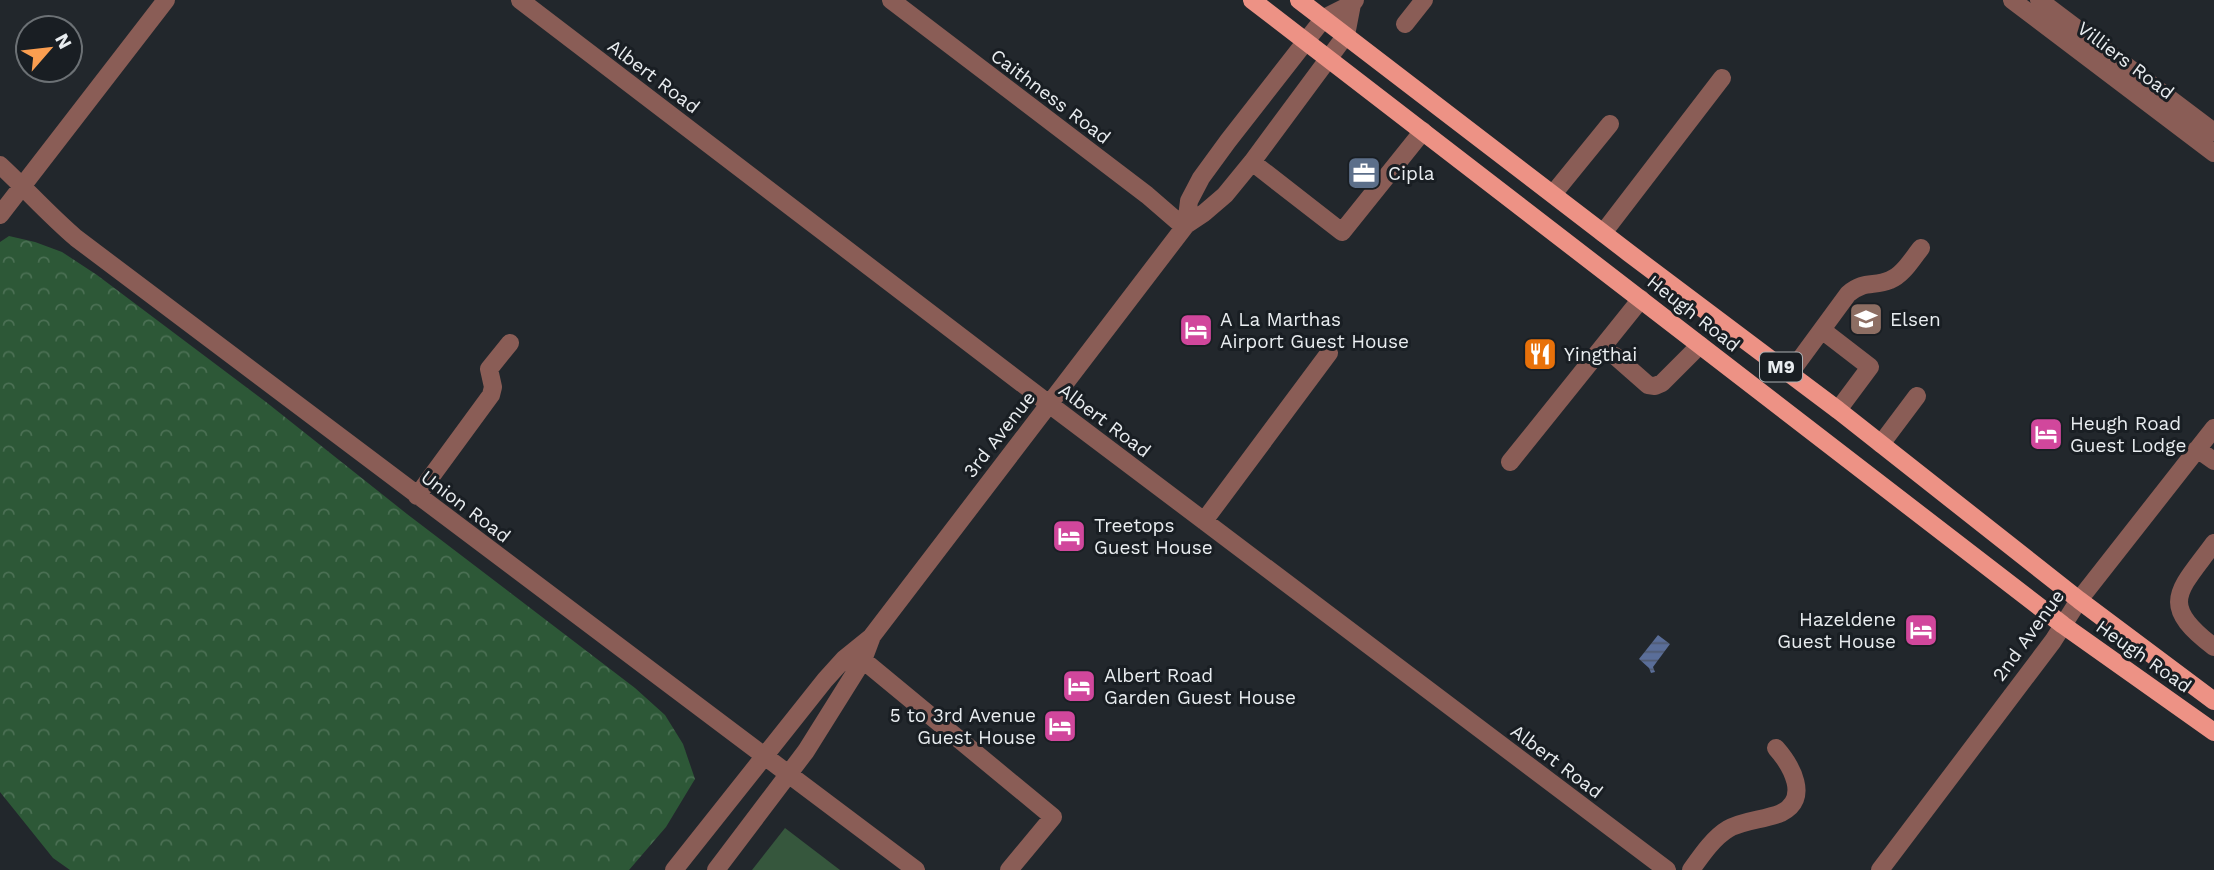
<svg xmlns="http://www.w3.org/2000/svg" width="2214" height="870" font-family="'Work Sans',sans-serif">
<defs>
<pattern id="forest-crowns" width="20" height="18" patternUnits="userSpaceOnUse" patternTransform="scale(1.75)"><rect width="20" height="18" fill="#2d5837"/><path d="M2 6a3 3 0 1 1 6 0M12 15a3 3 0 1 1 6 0" fill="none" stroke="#4b7054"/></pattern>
<pattern id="water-rules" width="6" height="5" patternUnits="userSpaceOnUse" patternTransform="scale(1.75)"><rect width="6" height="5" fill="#5a6e99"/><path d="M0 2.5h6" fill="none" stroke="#505a70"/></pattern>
</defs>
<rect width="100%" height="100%" fill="#22272c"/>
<path fill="#36573d" d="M785,828L840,870H752Z"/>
<path fill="url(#forest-crowns)" d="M9,236L35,242L62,252L97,275L266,402L407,514L635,688L665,715L683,744L695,779L666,827L629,870H70L53,858L0,792V242Z"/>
<path fill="url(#water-rules)" d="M1658,635L1670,644L1653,667L1655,672L1651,673L1649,668L1639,659Z"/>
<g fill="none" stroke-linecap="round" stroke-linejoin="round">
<path stroke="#8a5d56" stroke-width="18" d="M520,0L1049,404L1667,870
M891,0L1147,195L1184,227
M2012,0L2214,153
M2039,0L2214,132
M1405,24L1424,0
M1252,162L1342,232L1423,131
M0,165C26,189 49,215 76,238L916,870
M1553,194L1610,124
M0,215L166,0
M1186,225L1189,201L1201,178L1228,141L1324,18L1352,4L1355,0
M1603,233L1722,78
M1822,330L1870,367L1838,410
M1615,356L1648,385L1655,386L1662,383L1700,345
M1790,373L1848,294C1864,280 1874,287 1890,280C1903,275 1912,259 1921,248
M1881,444L1917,396
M2197,449L2214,461
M1510,462L1641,299
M417,496L491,395L493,387L489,369L510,343
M1204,521L1329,353
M2214,543C2179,591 2157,604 2214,647
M863,660L1053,817L1009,870
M674,870L825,680L844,659L870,638
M716,870L806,751L863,660L872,636L1186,225L1204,213L1225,195L1252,162L1346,35L1352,4
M1691,870C1701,856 1713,838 1728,829C1743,820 1764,820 1781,813C1811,799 1791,765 1776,748
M1880,870L2053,641L2079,600L2214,428"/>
<path stroke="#ed9285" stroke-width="18" d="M1252,0L2063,625L2214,732
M1299,0L1629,253L1838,410L2079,600L2214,701"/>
</g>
<defs>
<g id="office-square" transform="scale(1.75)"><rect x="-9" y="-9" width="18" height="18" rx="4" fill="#5c6f8a" stroke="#191e23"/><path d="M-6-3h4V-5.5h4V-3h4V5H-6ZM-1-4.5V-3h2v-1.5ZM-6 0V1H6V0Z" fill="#fff"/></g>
<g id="school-square" transform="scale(1.75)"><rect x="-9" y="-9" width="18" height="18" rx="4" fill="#8d6e63" stroke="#191e23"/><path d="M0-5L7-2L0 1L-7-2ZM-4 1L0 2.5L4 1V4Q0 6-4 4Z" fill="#fff"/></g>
<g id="hotel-square" transform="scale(1.75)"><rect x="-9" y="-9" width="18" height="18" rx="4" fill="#d1479c" stroke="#191e23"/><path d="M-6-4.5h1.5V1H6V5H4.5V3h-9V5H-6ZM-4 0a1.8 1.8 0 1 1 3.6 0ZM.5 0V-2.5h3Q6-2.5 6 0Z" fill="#fff"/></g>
<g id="restaurant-square" transform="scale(1.75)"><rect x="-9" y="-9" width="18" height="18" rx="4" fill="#e8710a" stroke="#191e23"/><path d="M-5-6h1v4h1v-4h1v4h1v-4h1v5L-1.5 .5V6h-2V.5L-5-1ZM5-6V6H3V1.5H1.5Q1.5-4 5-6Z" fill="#fff"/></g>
</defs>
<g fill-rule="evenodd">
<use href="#office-square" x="1364" y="173"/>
<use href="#school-square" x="1866" y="319"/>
<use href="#hotel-square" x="1196" y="330"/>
<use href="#restaurant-square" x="1540" y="354"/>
<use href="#hotel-square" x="2046" y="434"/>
<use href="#hotel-square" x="1069" y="536"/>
<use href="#hotel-square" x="1921" y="630"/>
<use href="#hotel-square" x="1079" y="686"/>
<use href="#hotel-square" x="1060" y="726"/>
</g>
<g text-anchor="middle" stroke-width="6" stroke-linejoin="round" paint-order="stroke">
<rect fill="#191e23" stroke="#abafb2" stroke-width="2" x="1760" y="352.5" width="42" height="29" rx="5"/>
<g font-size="18" font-weight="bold" fill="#e9edf0">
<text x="1781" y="373">M9</text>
</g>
<g font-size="19" fill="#e9edf0" stroke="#191e23">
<text transform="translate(2126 60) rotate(37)" y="7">Villiers Road</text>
<text transform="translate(654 76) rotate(37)" y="7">Albert Road</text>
<text transform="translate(1051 96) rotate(37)" y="7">Caithness Road</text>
<text transform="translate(1694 313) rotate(38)" y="7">Heugh Road</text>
<text transform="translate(1105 420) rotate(37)" y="7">Albert Road</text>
<text transform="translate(999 434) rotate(-52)" y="7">3rd Avenue</text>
<text transform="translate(466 506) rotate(37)" y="7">Union Road</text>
<text transform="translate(2028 635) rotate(-54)" y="7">2nd Avenue</text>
<text transform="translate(2144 656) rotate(35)" y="7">Heugh Road</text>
<text transform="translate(1557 761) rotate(37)" y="7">Albert Road</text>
</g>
<g font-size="19" fill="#e9edf0" stroke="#191e23" text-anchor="start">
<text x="1388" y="180">Cipla</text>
<text x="1220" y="326">A La Marthas<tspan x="1220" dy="22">Airport Guest House</tspan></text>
<text x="1890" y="326">Elsen</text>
<text x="1564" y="361">Yingthai</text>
<text x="2070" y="430">Heugh Road<tspan x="2070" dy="22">Guest Lodge</tspan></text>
<text x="1094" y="532">Treetops<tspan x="1094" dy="22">Guest House</tspan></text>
<text x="1896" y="626" text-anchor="end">Hazeldene<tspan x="1896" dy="22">Guest House</tspan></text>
<text x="1104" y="682">Albert Road<tspan x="1104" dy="22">Garden Guest House</tspan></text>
<text x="1036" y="722" text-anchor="end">5 to 3rd Avenue<tspan x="1036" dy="22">Guest House</tspan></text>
</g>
</g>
<g transform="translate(49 49) rotate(62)"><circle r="33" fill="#191e23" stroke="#6c7175" stroke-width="2"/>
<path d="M0-5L12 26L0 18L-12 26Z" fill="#fb9e50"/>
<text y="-10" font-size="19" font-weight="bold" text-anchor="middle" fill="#e9edf0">N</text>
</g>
</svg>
